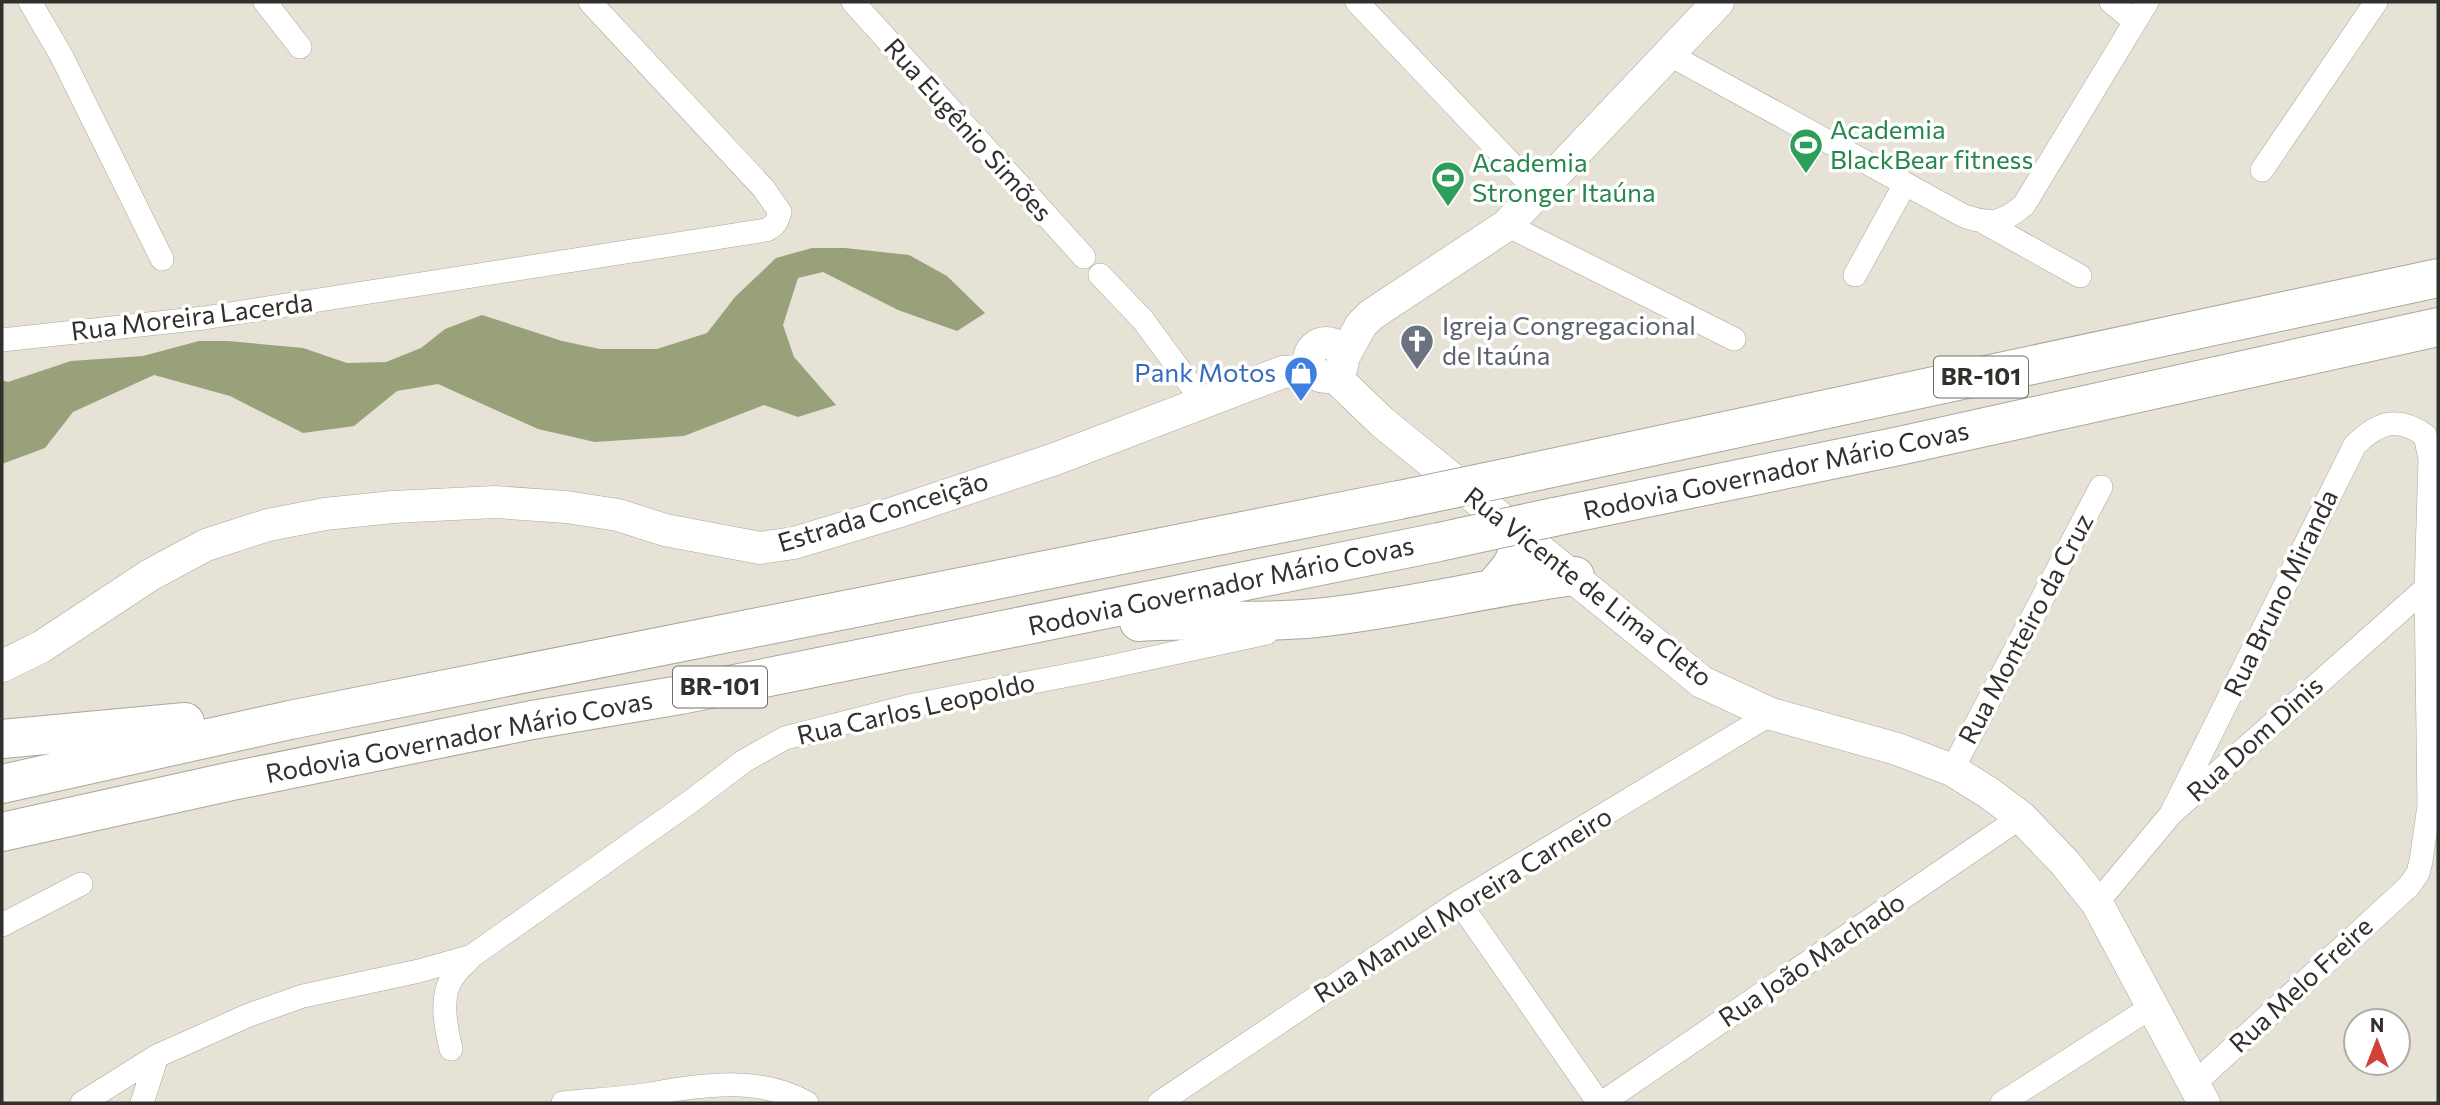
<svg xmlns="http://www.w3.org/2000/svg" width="2440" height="1105" font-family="Commissioner,sans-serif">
<rect width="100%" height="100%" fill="#e6e2d6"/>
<path fill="#99a17b" d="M812,248H845L909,255L947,276L985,313L957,331L898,310L823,272L798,278L783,325L794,357L836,405L798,417L764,405L684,436L595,442L538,429L438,384L397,391L354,426L303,433L230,396L154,375L73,412L45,448L2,464V380L8,382L71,361L143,356L199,341H228L303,348L347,363L386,362L421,348L445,329L482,315L562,341L600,349H657L707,333L735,297L776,258Z"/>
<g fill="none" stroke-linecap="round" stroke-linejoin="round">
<g stroke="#aaa69b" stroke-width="24">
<path id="street" d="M30,2L61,55L162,259
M265,2L300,47
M853,2L1084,257
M1357,2L1537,191
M2111,2L2134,21
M1670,55L1964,216C1991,225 2002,224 2024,205L2147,2
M2262,170L2376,2
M1985,223L2080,276
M1507,225L1734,339
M1100,275L1143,320L1204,403
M1855,275L1905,184
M2,340L204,318L766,230C775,226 777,222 780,212L764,189L590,2
M1952,770L2101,487
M2171,814L2355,445C2378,422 2397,416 2425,435L2430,459L2426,588L2429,806L2421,861L2418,873L2409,886L2194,1084
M1459,902L1599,1103
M2097,903L2171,814L2426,588
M2,925L81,884
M451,1049C446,1028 439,996 453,977C458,969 466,963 472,956L690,802L744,761L785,738L914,705L1100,669L1267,633
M82,1103L157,1056L249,1015L303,996L419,971L472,956
M142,1103L157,1056
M563,1103C590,1100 617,1099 644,1095C698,1086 756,1074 807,1103
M1159,1103L1459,902L1771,714
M1602,1103L2021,817
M2002,1103L2153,1006"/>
</g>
<g stroke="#aaa69b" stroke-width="33">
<path id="secondary" d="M1309 360a17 17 0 1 1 34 0a17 17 0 1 1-34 0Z
M1343,358L1361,325L1371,315L1507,225L1718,2
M1333,375L1382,422L1702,682L1771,714L1897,749L1952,770L1989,793L2021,817L2065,863L2097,903L2204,1103
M2,666L41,647L150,575L206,545L268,525L325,514L393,507L495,502L566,507L618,515L665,530L760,548L794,543L897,512L1055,459L1283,372L1313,370"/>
</g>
<g stroke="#aaa69b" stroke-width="40">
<path id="highway" d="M1524,474L2438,278
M1554,517L1899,446L2438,327
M1493,588C1511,568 1519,561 1519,533
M1139,622C1198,618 1257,624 1316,618C1403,609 1488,587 1575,576
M2,739L185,722
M2,784L290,720L1399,500
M2,832L232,781L532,720L680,695L1439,542"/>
</g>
<use href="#street" stroke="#fff" stroke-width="23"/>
<use href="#secondary" stroke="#fff" stroke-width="32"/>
<use href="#highway" stroke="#fff" stroke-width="38"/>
<g stroke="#aaa69b" stroke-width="40" stroke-linecap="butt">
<path id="highway-bridge" d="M1399,500L1524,474
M1439,542L1554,517"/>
</g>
<use href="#highway-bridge" stroke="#fff" stroke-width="38"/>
</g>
<defs>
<g id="stadium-pin" transform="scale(1.75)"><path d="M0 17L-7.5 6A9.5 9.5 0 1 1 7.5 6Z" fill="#2e9e5b" stroke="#fff"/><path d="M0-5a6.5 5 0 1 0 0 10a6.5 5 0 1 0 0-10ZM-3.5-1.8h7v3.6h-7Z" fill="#fff"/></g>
<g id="church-pin" transform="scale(1.75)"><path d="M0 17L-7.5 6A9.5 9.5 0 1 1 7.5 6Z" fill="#6b7280" stroke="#fff"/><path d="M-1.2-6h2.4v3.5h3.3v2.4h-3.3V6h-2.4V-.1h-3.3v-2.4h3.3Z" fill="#fff"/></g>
<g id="shop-pin" transform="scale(1.75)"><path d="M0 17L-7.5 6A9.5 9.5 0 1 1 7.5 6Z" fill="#3f7fe0" stroke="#fff"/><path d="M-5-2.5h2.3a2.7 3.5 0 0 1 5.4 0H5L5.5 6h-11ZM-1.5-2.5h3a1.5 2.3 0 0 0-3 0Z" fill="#fff"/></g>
</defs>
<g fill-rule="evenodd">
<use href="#stadium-pin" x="1806" y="145"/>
<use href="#stadium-pin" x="1448" y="178"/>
<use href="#church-pin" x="1417" y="341"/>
<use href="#shop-pin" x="1301" y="373"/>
</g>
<g text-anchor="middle" stroke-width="7" stroke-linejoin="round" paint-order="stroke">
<g fill="#fff" stroke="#706e6b" stroke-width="2">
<rect x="1934" y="356.5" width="94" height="41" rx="5"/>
<rect x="673" y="666.5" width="94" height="41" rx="5"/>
</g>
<g font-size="24" font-weight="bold" fill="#32302c">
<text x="1981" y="385">BR-101</text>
<text x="720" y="695">BR-101</text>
</g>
<g font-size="26" fill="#32302c" stroke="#fff">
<text transform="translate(968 130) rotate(48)" y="9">Rua Eugênio Simões</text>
<text transform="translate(192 317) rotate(-7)" y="9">Rua Moreira Lacerda</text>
<text transform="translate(1776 471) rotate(-12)" y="9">Rodovia Governador Mário Covas</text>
<text transform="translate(883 512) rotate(-17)" y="9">Estrada Conceição</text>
<text transform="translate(1221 586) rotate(-12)" y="9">Rodovia Governador Mário Covas</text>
<text transform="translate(1588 587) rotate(38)" y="9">Rua Vicente de Lima Cleto</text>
<text transform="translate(2281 593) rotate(-64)" y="9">Rua Bruno Miranda</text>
<text transform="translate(2026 629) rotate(-62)" y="9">Rua Monteiro da Cruz</text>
<text transform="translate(916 709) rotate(-13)" y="9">Rua Carlos Leopoldo</text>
<text transform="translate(459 737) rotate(-11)" y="9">Rodovia Governador Mário Covas</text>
<text transform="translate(2255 739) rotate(-42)" y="9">Rua Dom Dinis</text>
<text transform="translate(1463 905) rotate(-32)" y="9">Rua Manuel Moreira Carneiro</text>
<text transform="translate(1812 960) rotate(-34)" y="9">Rua João Machado</text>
<text transform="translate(2301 985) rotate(-43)" y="9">Rua Melo Freire</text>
</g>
<g font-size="26" fill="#27864d" stroke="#fff" text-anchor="start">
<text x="1830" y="139">Academia<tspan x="1830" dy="30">BlackBear fitness</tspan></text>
<text x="1472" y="172">Academia<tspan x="1472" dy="30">Stronger Itaúna</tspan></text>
</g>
<g font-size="26" fill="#5b616d" stroke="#fff" text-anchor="start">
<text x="1442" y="335">Igreja Congregacional<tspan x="1442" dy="30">de Itaúna</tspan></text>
</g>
<g font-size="26" fill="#366cbe" stroke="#fff" text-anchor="end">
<text x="1276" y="382">Pank Motos</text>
</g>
</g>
<rect width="2440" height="1105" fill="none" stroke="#32302c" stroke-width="7"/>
<g transform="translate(2377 1042)"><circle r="33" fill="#ffffff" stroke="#adacab" stroke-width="2"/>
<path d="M0-5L12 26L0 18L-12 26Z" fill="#d04239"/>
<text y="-10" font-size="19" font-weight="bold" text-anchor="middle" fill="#32302c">N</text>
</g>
</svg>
